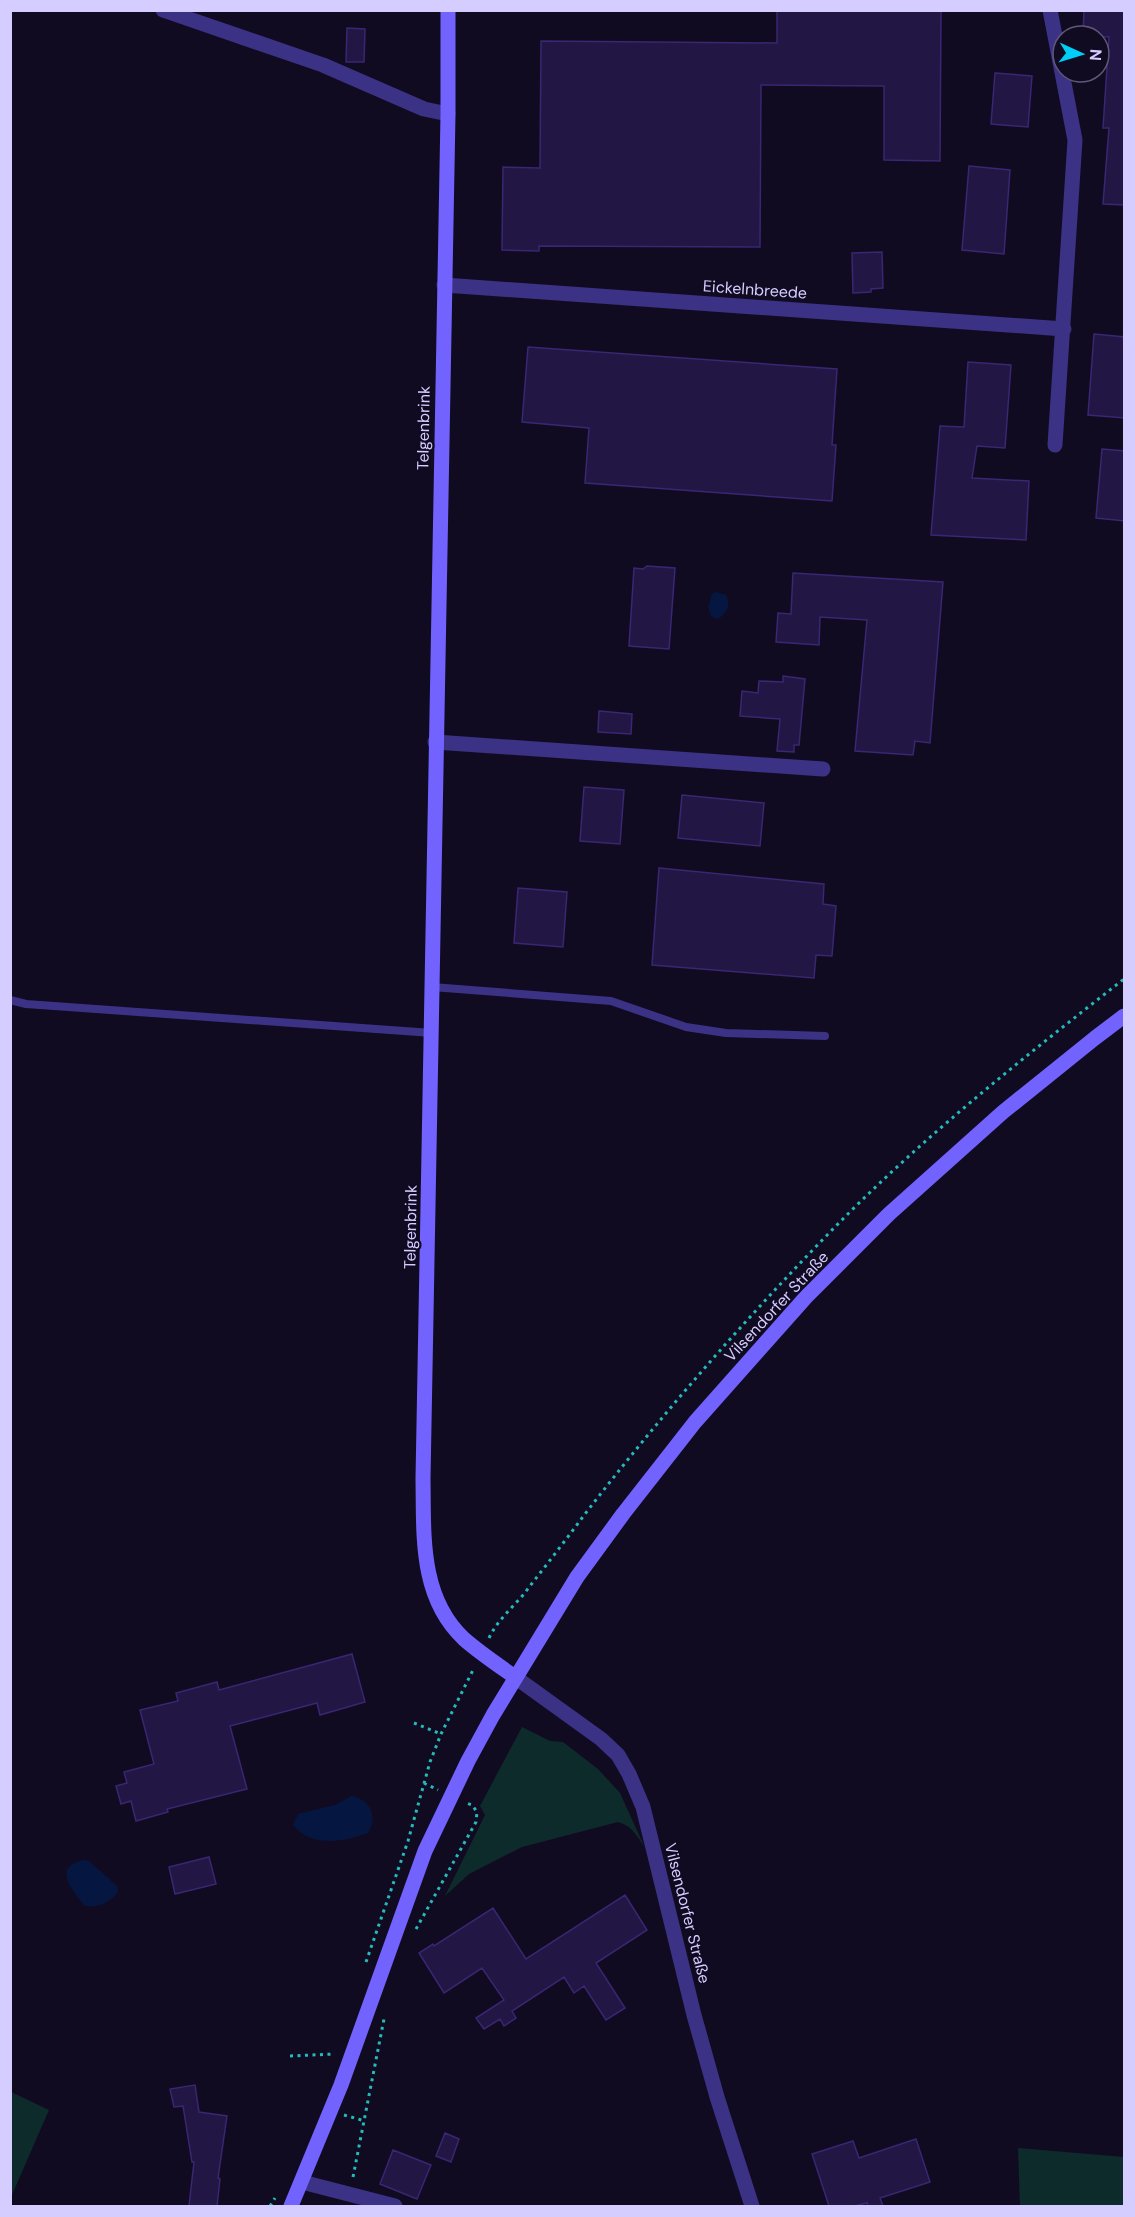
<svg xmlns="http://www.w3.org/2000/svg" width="1135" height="2217" font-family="'DM Sans',sans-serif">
<rect width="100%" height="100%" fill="#110b22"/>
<path fill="#0e2b2c" d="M522,1727L550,1741L563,1742L598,1769L620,1793L644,1846C636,1835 631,1825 618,1822L522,1847L469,1874L445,1896L485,1815L480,1806Z
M11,2092L49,2110L11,2197Z
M1018,2148L1124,2157V2206H1020Z"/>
<path fill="#051741" d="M716,592L726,595C731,605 727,613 718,619L711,616L708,607L712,594Z
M352,1796C371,1800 378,1817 368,1833C343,1842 312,1848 293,1825L298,1814L335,1805Z
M83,1860L89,1861L117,1886L118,1891C114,1901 94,1910 84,1905C72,1890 52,1867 83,1860Z"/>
<path fill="#221644" stroke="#3a2672" stroke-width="1.5" d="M777,10H941L940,161L884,160V86L761,85L760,247L539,246V251L502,250L503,167L540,168L541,41L777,43Z
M1084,10H1125V205L1103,204L1109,128H1103L1109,37L1083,36Z
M347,28L365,29L364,62H346Z
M995,73L1032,76L1028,127L991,124Z
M969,166L1010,170L1004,254L962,250Z
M882,252L883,288L871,289V292L853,293L852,253Z
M1094,334L1125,337V418L1088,415Z
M528,347L837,369L832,445H836L832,501L585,483L589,428L522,422Z
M968,362L1011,365L1005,448L977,446L972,478L1029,481L1026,540L931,535L940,426L964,427Z
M1102,449L1125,451V521L1096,518Z
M647,566L675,568L669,649L629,646L634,568L643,569Z
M793,573L943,582L930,743L915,741L913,755L855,751L867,620L820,617L819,645L776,642L778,613L791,614Z
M783,676L805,679L799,745H794V752L777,751L780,719L740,716L742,691L758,693L759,681L783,682Z
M599,711L632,714L631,734L598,732Z
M584,787L624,790L620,844L580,841Z
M682,795L764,803L760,846L678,838Z
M659,868L824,884L823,904L836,906L832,956L816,955L814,978L652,965Z
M518,888L567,892L563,947L514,943Z
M352,1654L365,1702L320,1715L317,1703L230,1726L247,1789L167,1809L168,1812L136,1821L131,1801L121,1804L116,1786L127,1783L124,1772L154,1764L140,1710L178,1701L176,1693L217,1682L219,1690Z
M209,1857L216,1884L175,1894L169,1867Z
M625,1895L647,1930L596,1963L625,2008L606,2020L584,1986L574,1993L564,1977L512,2011L516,2018L504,2026L500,2019L484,2029L476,2018L504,2000L482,1968L444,1993L419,1953L433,1944L434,1946L493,1908L526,1959Z
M195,2085L199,2112L227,2116L218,2178L220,2179L217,2206H189L194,2162H192L183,2106L174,2107L170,2089Z
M445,2133L459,2139L451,2162L436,2156Z
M916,2139L930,2182L880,2198L883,2206H868L867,2203L854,2206H829L812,2154L853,2141L859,2158Z
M393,2150L431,2165L417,2199L380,2184Z"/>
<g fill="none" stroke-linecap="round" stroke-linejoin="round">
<path stroke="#23bbbc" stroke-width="3" stroke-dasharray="3 4.5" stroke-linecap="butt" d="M489,1638C497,1621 511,1609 523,1595C544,1568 565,1541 585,1514C662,1414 745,1319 834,1228C923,1137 1024,1057 1124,979
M414,1723L441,1734
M424,1783L438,1790
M416,1929L476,1822L477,1812L472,1805L466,1803
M366,1962L408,1841L430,1762L441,1734L474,1668
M290,2056L335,2054
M344,2115L365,2121
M353,2177L384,2019
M270,2206L275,2198"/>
<path stroke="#3b3285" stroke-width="8" d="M432,987L611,1001L686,1027L726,1033L825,1036
M10,1000L26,1004L432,1033"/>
<path stroke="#3b3285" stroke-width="15" d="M163,10L323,65L424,109L448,114
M1050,10L1075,140L1055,445
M444,285L1064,329
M435,742L823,769
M515,1677L601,1739L618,1755L629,1774L643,1807L694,2015L717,2097L752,2206
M302,2182L395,2206"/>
<path stroke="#7263ff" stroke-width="15" d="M448,10V114L423,1479C424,1534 419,1597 464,1639C480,1653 498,1665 515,1677
M291,2206L341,2085L425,1851L468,1761L493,1715L577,1577L623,1514L695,1422L806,1297L889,1214L1003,1112L1095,1038L1124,1016"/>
</g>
<g text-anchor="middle" stroke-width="4.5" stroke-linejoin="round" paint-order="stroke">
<g font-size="16" fill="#d5ccff" stroke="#110b22">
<text transform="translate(755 289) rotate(4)" y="6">Eickelnbreede</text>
<text transform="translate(423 428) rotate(-89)" y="6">Telgenbrink</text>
<text transform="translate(410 1227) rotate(-89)" y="6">Telgenbrink</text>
<text transform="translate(776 1306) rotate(-47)" y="6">Vilsendorfer Straße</text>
<text transform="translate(688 1913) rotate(76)" y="6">Vilsendorfer Straße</text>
</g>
</g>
<rect width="1135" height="2217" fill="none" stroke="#d5ccff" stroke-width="24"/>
<g transform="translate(1081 54) rotate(94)"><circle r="28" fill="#110b22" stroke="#5f587a" stroke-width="1.5"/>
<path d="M0-4.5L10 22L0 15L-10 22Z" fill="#00cef7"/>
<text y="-9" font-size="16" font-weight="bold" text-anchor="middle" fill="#d5ccff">N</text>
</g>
</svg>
